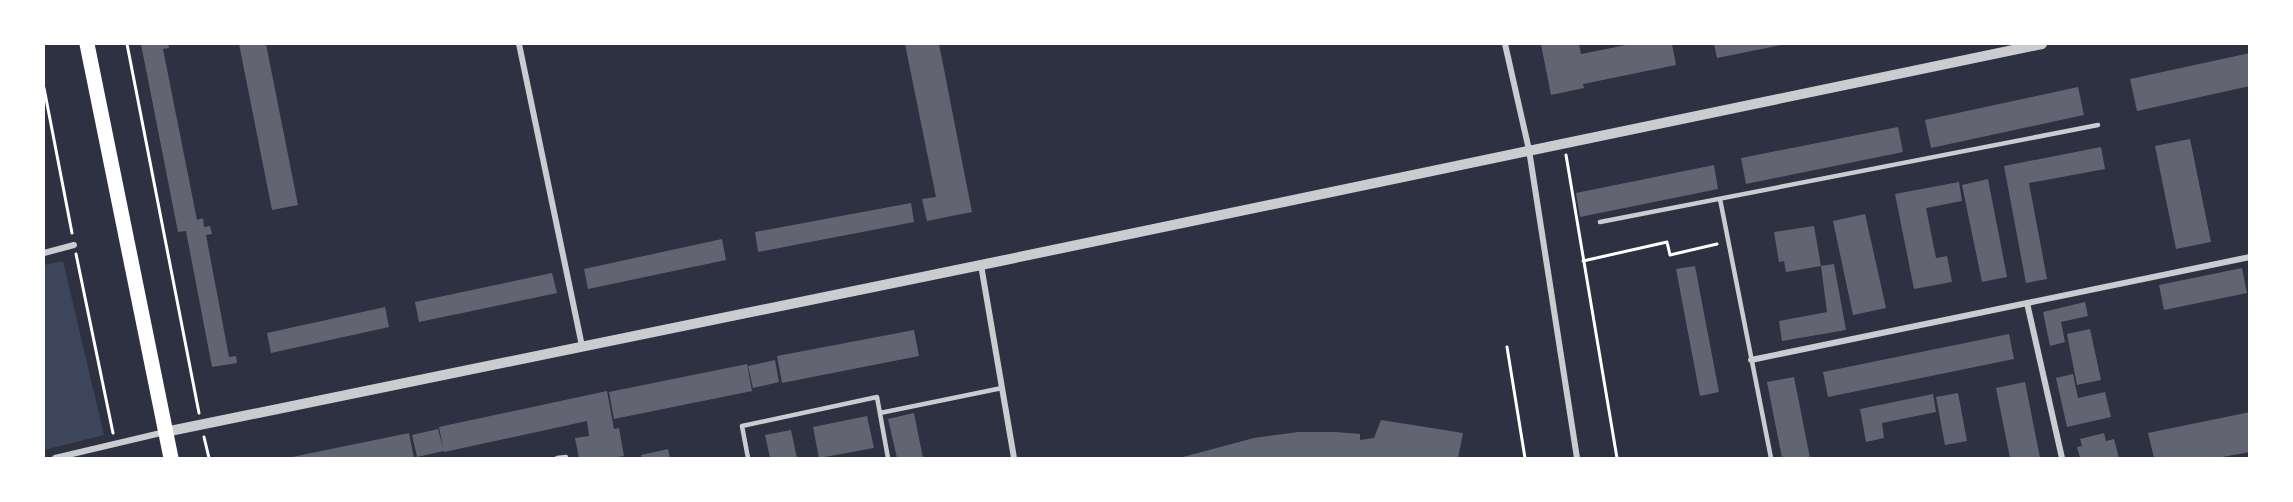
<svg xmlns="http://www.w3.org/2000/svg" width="2293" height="502" font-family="'Titillium Web',sans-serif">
<rect width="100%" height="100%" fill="#2d3142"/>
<path fill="#3c4559" d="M63,261L104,435L44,450V265Z"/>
<path fill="#626471" d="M141,44H168L169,48L163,49L197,220L203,218L204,227L210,226L212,234L206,235L229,357L236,356L237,363L212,367L186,231L178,232Z
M239,44H266L298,205L272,210Z
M905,44H939L972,212L927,221L922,199L936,197Z
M1541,44H1579L1581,54L1631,44H1672L1676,65L1583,84L1584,88L1551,95Z
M1714,44H1781V45L1717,58Z
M2250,53V86L2137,111L2130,79Z
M2078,87L2084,115L1931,148L1925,120Z
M1898,127L1903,152L1746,184L1741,158Z
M2190,139L2211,242L2176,249L2155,146Z
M2101,147L2105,169L2029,183L2047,279L2026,283L2004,166Z
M1714,165L1718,189L1580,217L1576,193Z
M1988,179L2007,277L1982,282L1962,185Z
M1959,182L1962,201L1926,208L1936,258L1947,256L1952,282L1914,289L1895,194Z
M911,203L914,222L758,252L755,232Z
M1865,214L1886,308L1853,315L1833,221Z
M1814,226L1821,266L1786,272L1784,261L1779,262L1774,232Z
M722,239L726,260L588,289L584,269Z
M1834,264L1846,330L1782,341L1779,321L1827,312L1821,266Z
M1695,266L1719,392L1700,396L1676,269Z
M2242,268L2247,293L2164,310L2159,285Z
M552,273L557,293L419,322L415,302Z
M2085,302L2088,316L2061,322L2065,342L2050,346L2043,312Z
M385,307L389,327L271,353L267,333Z
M2090,329L2101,380L2077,385L2067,334Z
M914,330L919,356L782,383L777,356Z
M2009,334L2014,359L1828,397L1823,372Z
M775,360L779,382L753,388L748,366Z
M747,364L752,391L614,419L609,392Z
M2073,374L2078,398L2105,392L2111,417L2067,427L2056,378Z
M1794,377L1810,458H1782L1767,382Z
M2025,382L2040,458H2010L1996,388Z
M607,391L614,429L619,428L624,456L618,457V458H579L575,438L589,436L587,421L444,452L439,427Z
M1958,393L1967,441L1945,445L1936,397Z
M1933,394L1936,412L1882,423L1884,438L1866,442L1860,409Z
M2250,412V452L2217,458H2154L2148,433Z
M914,413L923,458H897L888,419Z
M867,416L874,448L819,458L813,427Z
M1381,420L1463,433L1458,458H1179L1254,438L1298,432H1335L1360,434V440L1374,438Z
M438,429L444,451L417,457L412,435Z
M791,430L797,458H770L765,435Z
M409,433L414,458H292V457Z
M2104,433L2106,441L2114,439L2119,458H2080L2077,447L2082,446L2080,439Z
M668,449L670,458H642L641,455Z"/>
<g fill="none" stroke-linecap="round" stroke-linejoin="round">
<path stroke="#fff" stroke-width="3" d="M127,44L199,413
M44,88L72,233
M1566,155L1617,458
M76,254L113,433
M1583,261L1667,242L1670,255L1717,244
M1507,347L1525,458
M204,437L209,458"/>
<path stroke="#caccd0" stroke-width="4.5" d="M1720,199L1771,458
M1600,222L2098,125
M880,413L1002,388
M557,458L566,457
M748,458L742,426L877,397L888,458"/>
<path stroke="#caccd0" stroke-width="6" d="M519,44L582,346
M1505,44L1529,150L1577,458
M44,253L74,245
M981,265L1014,458
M2027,303L2062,458
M1751,360L2250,257
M55,458L165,432"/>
<path stroke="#caccd0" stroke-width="10" d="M165,432L981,265L2042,44"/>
<path stroke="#fff" stroke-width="15" d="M87,44L171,458"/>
</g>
<rect width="2293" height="502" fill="none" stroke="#ffffff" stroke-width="90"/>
</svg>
